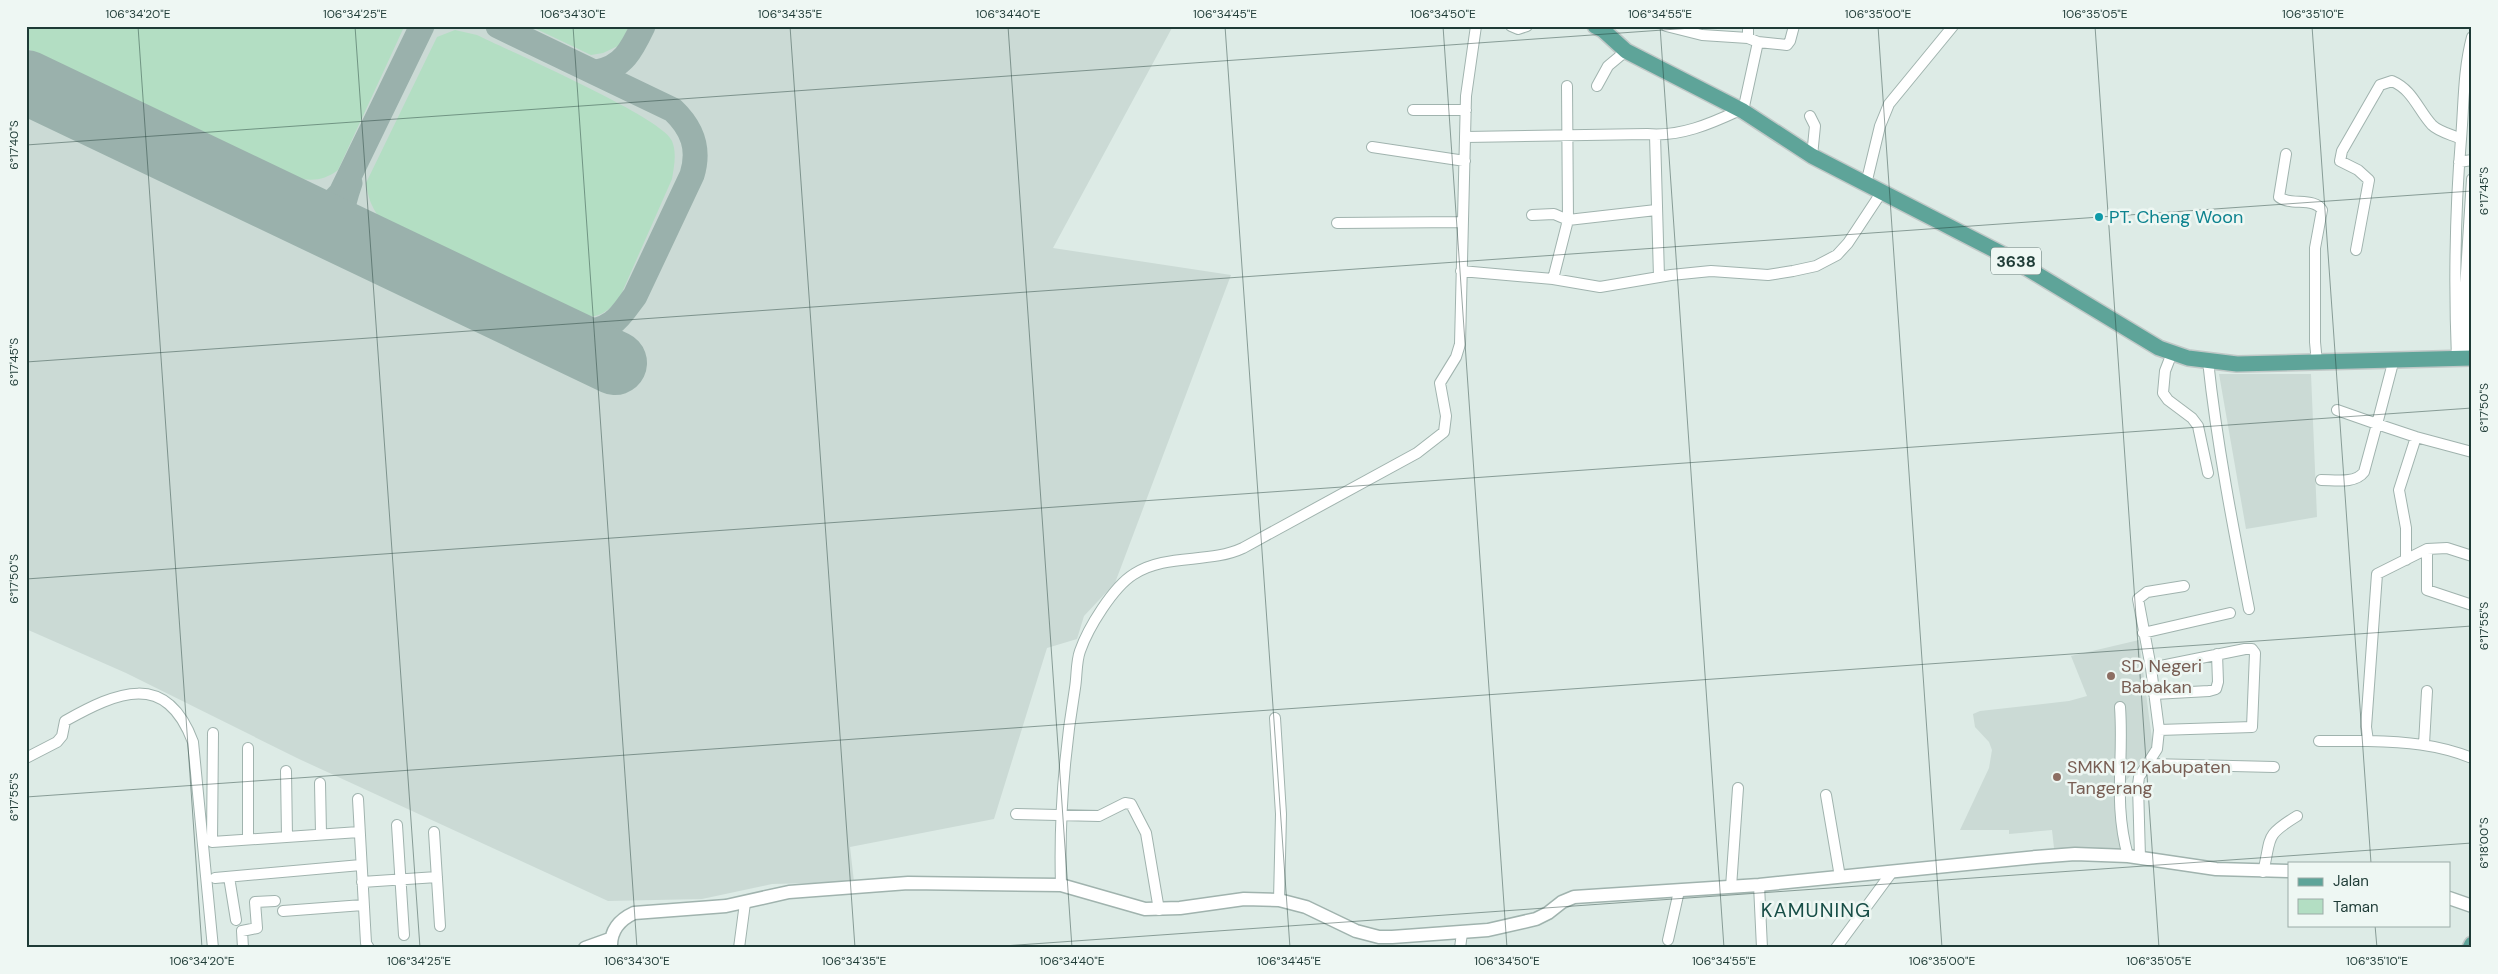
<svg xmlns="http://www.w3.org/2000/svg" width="2498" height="974" font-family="'DM Sans',sans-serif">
<rect width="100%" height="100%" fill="#ddebe6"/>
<path fill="#cbdad5" d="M26,26H1173L1053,248L1231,275L1115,583L1084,616L1077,639L1047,648L994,819L850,847L854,882L772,884L702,899L608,901L299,759L126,673L26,629Z
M2219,374H2311L2317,517L2246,529Z
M2139,640L2153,747L2122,786L2131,849L2054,848L2052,830L2009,834V830H1960L1989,768L1992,750L1989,742L1975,727L1973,714L1980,711L2069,701L2087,696L2071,656Z"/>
<path fill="#b3dec3" d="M26,26H404V27L338,170C326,179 316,181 301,179L26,48Z
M530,26H629L620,45L603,53L591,55Z
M455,30L477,35C507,50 664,118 672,141C677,153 674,167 672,179L620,297C611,308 603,316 589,317L379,217C371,206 368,197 366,183L437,37Z"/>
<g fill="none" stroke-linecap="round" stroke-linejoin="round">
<path stroke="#9ab1ac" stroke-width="25" d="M498,26L673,110C693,129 700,149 692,175L635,296C628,305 621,317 612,323C588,340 552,331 527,321
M596,72C623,68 632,49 643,26
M350,183C339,215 337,225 366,244
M273,200C300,209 320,218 341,193L422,26"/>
<path stroke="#9ab1ac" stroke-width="64" d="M26,82L615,363"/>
<g stroke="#a0b3ae" stroke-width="12">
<path id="minor" d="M1511,26L1518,29L1527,26
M1666,26L1702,35L1748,38L1758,42L1743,111
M1748,38V26
M1758,42L1787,45L1790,41L1794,26
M1597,86L1608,66L1626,51
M1413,110H1466
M1810,116L1815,126L1812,156
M1655,135L1659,277
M1466,137L1647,134C1680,137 1710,124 1740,110
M1372,147L1465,161
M2286,154L2279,197C2290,206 2315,197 2322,210L2315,248V342L2317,363
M2459,162L2472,160
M1866,184L1880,126L1889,104L1953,26
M1532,215L1554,214L1568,220L1656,210
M1337,223L1463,222
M2356,250L2369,180L2358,170L2340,161L2342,151L2380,85L2392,81C2413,90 2418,110 2432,125C2439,132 2453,135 2461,139
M1461,271L1553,279L1600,287L1671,275L1711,271L1768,275L1793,271L1816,266L1837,255L1848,243L1881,193
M1553,279L1568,220L1567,86
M2172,353L2165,371L2163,393L2168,400L2192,418L2198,426L2208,473
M2465,358V289L2472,179
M2394,359L2377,424L2416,437L2472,452
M2457,359C2454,286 2455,212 2461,139C2464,104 2463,71 2472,37
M2208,361C2217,445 2233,527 2249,609
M2321,480C2335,480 2355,484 2364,472L2377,424L2337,410
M2427,549V590L2472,605
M2472,556L2447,548L2427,549L2377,574L2366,727L2368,741C2405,742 2437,744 2472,758
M2406,560V528L2399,490L2416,437
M2143,633L2230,613
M2151,668L2245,649H2252L2255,653L2252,727L2159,730
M2154,694L2209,691L2216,689L2218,682L2217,654
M2120,707C2124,760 2113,803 2128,856
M1275,718L1281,814L1279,900
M213,733L212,842L359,832
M2319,741H2368
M2424,744L2427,691
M26,758L57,742L62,736L65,721C117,692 166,670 193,742L213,948
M2150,764L2274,767
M286,771L287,837
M320,783L321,834
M1826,795L1840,877
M358,799L366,943L369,948
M1016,814L1099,816L1125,803L1131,804L1146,833L1159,910
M397,825L404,935
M434,832L440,926
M248,839V748
M2140,858L2138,785L2139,777L2157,749L2159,730L2151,668L2138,599L2147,592L2184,586
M2263,872C2272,837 2263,837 2297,816
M229,877L236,920
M215,878L361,865
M362,882L437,877
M1061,885C1059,818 1064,754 1075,688C1077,676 1076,662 1080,651C1088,628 1113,587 1134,574C1166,553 1209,564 1243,548L1417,453L1444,432L1446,416L1440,383L1456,357L1460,344L1466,96L1476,26
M1759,885L1762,948
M1731,887L1738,788
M283,911L363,905
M1668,940L1679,891
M243,948L242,931L257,928L255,902L275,901
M739,948L745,903
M1460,948L1462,933
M1836,948L1892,872"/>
</g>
<g stroke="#a0b3ae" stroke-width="15">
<path id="tertiary" d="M2449,898L2472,906
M585,948L610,939
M611,948C610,931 619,920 634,913L726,906L789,892L908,883L1061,885L1145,909L1180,908L1244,899L1279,900L1306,907L1356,931L1379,937H1392L1488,930L1536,919L1548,913L1562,902L1574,897L1759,885L2036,857L2075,854L2128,856L2216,869L2289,871"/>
</g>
<g stroke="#c0c8c7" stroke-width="18">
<path id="primary" d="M1595,26L1603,30L1626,51L1743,111L1812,156L2010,258L2159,348L2188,358L2237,364L2472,358
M2470,948L2472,944"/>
</g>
<use href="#minor" stroke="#fff" stroke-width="10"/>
<use href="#tertiary" stroke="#fff" stroke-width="12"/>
<use href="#primary" stroke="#5ea499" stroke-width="15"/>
</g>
<path fill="none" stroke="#1e3b36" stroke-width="1" stroke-opacity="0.45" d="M138,26L202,948M355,26L420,948M573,26L637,948M790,26L855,948M1008,26L1072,948M1225,26L1290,948M1443,26L1507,948M1660,26L1724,948M1878,26L1942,948M2095,26L2159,948M2312,26L2371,863M26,145L1720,26M26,362L2472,191M26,579L2472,408M26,797L2472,626M2375,925L2377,948M975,948L2472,843"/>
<circle fill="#0f9aa8" stroke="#eef7f3" stroke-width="2" cx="2099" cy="217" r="5"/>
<g fill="#8d6e63" stroke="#eef7f3" stroke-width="2">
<circle cx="2111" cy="676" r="5"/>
<circle cx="2057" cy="777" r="5"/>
</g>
<g text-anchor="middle" stroke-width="5" stroke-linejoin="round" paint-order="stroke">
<rect fill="#eef7f3" stroke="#5c736f" stroke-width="1" x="1991" y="247.5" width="50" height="27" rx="4"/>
<g font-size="16" font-weight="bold" fill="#1e3b36">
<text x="2016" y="267">3638</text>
</g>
<g font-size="18" fill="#0d838f" stroke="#eef7f3" text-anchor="start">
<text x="2109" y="223">PT. Cheng Woon</text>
</g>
<g font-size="18" fill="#785e54" stroke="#eef7f3" text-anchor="start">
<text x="2121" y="672">SD Negeri<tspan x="2121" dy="21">Babakan</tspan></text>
<text x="2067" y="773">SMKN 12 Kabupaten<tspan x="2067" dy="21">Tangerang</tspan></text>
</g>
<g font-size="20" letter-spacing="1" fill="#184e47" stroke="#eef7f3">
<text x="1816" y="917">KAMUNING</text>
</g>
</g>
<rect width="2498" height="974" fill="none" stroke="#eef7f3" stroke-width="55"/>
<rect x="2288" y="862" width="162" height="65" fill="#eef7f3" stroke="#9baca7"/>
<rect x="2298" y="878" width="25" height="8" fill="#5ea499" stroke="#9baca7"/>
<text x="2333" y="886" font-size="15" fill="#1e3b36">Jalan</text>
<rect x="2298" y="899" width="25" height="15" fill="#b3dec3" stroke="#9baca7"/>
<text x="2333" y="912" font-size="15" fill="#1e3b36">Taman</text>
<rect x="28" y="28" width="2442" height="918" fill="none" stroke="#1e3b36" stroke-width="2"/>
<g font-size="12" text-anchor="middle" fill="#1e3b36">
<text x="138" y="18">106°34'20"E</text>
<text x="355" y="18">106°34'25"E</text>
<text x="573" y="18">106°34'30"E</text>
<text x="790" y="18">106°34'35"E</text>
<text x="1008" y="18">106°34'40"E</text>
<text x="1225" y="18">106°34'45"E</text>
<text x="1443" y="18">106°34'50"E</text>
<text x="1660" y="18">106°34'55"E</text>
<text x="1878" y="18">106°35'00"E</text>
<text x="2095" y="18">106°35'05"E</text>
<text x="2313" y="18">106°35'10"E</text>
<text transform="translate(14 145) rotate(-90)" y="4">6°17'40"S</text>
<text transform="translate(2484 191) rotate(-90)" y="4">6°17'45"S</text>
<text transform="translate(14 362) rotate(-90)" y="4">6°17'45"S</text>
<text transform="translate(2484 408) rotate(-90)" y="4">6°17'50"S</text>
<text transform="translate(14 579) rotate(-90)" y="4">6°17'50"S</text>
<text transform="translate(2484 626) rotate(-90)" y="4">6°17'55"S</text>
<text transform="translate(14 797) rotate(-90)" y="4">6°17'55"S</text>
<text transform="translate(2484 843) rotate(-90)" y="4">6°18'00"S</text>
<text x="202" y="965">106°34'20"E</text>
<text x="419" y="965">106°34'25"E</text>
<text x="637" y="965">106°34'30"E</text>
<text x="854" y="965">106°34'35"E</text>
<text x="1072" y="965">106°34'40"E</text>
<text x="1289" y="965">106°34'45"E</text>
<text x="1507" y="965">106°34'50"E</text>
<text x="1724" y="965">106°34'55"E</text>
<text x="1942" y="965">106°35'00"E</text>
<text x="2159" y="965">106°35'05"E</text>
<text x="2377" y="965">106°35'10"E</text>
</g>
</svg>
